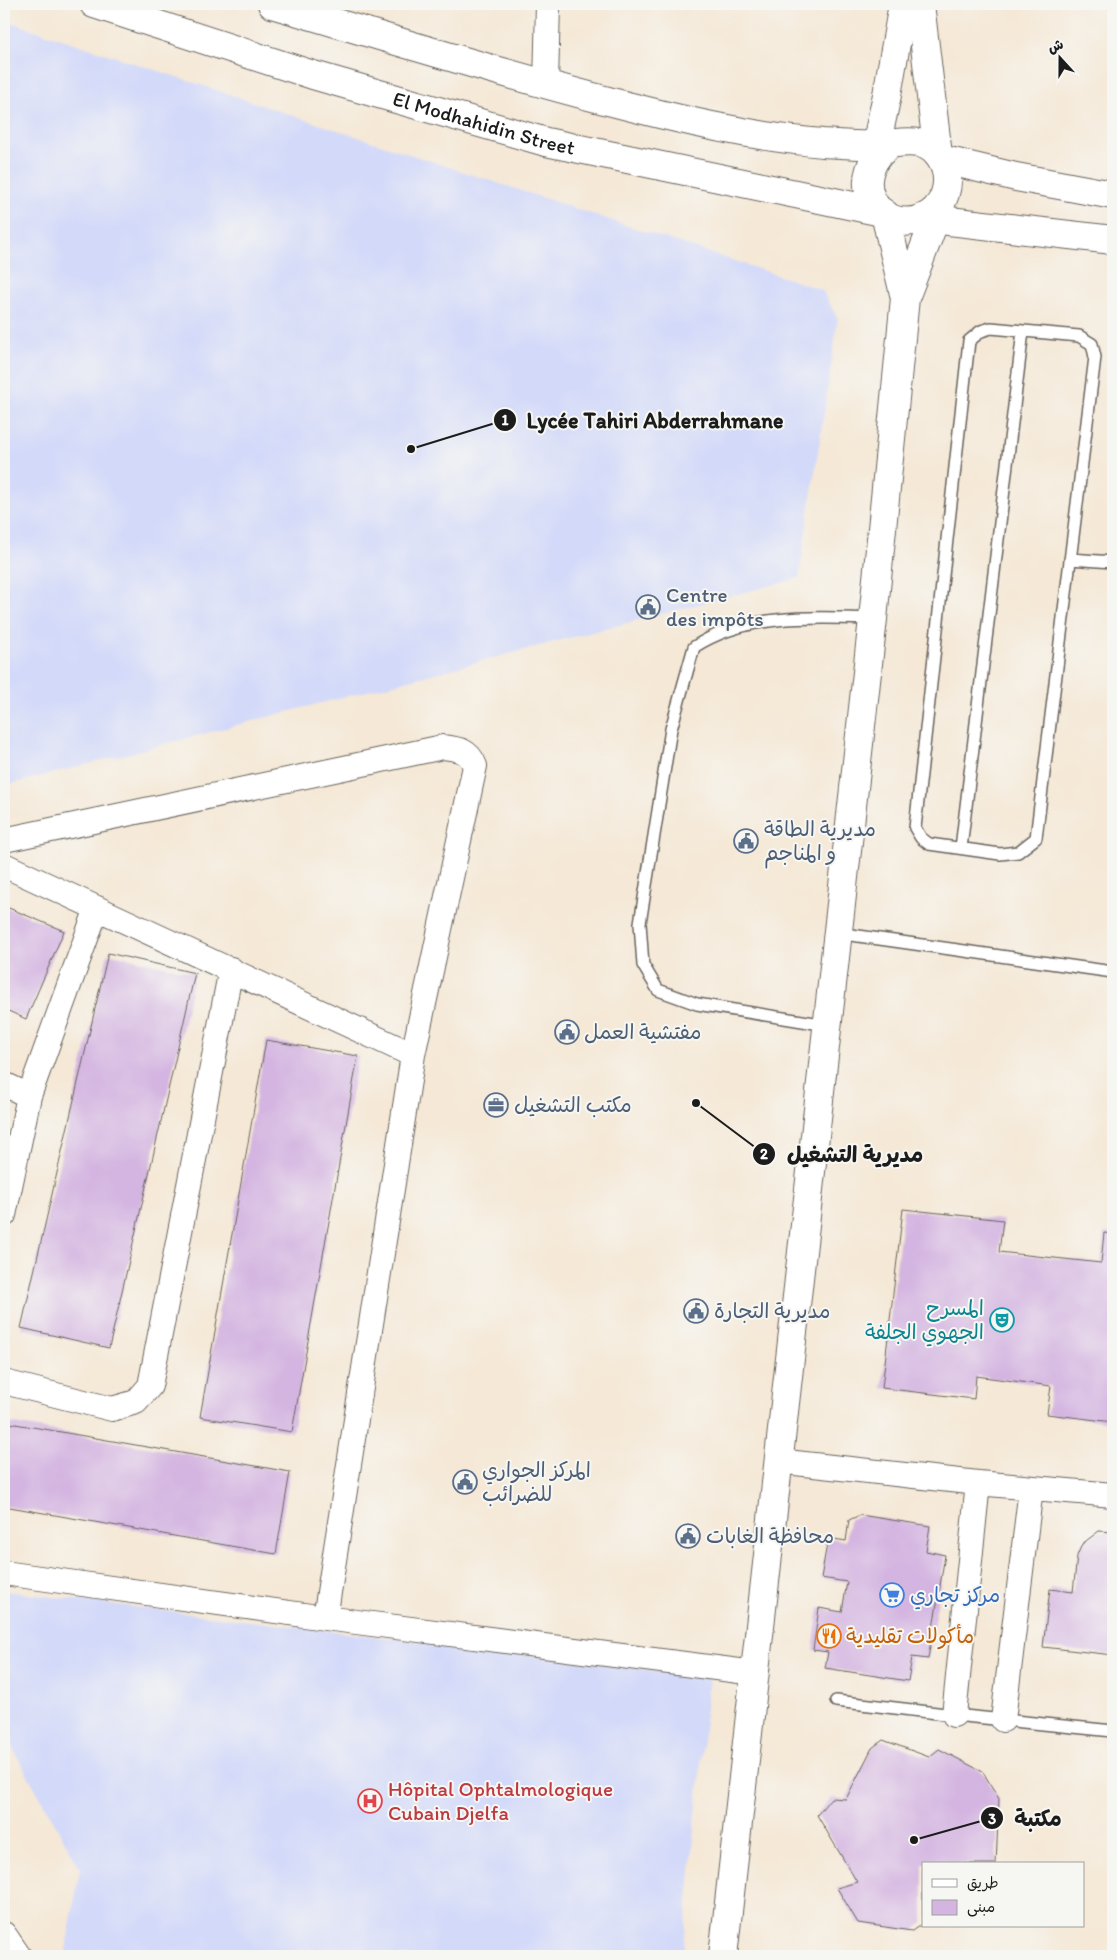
<svg xmlns="http://www.w3.org/2000/svg" width="1117" height="1960" font-family="Itim,'Playpen Sans Arabic',sans-serif">
<rect width="100%" height="100%" fill="#f6f6f2"/>
<filter id="ink" filterUnits="userSpaceOnUse"><feTurbulence type="fractalNoise" baseFrequency=".02" numOctaves="2"/><feDisplacementMap in="SourceGraphic" scale="10" xChannelSelector="R" yChannelSelector="G"/><feConvolveMatrix kernelMatrix="1 2 1 2 8 2 1 2 1" color-interpolation-filters="sRGB"/></filter>
<filter id="wash" filterUnits="userSpaceOnUse"><feTurbulence type="fractalNoise" baseFrequency=".0096" numOctaves="4" result="noise"/><feDisplacementMap in="SourceGraphic" scale="20" xChannelSelector="R" yChannelSelector="G"/><feGaussianBlur stdDeviation="1.12" result="paint"/><feColorMatrix in="noise" values="0 0 0 0 0 0 0 0 0 0 0 0 0 0 0 0 0 1.4 0 .05"/><feComposite in="paint" operator="in"/></filter>
<g filter="url(#wash)">
<rect width="100%" height="100%" fill="#f5e8d6"/>
<path fill="#d3d9f9" d="M4,20L822,290L838,319L799,578L4,786Z
M4,1591L709,1677L683,1956H65L80,1868L4,1733Z"/>
<g id="blocks">
<path fill="#d4b5e1" d="M4,906L64,931L26,1019L4,1009Z
M108,953L195,973L109,1348L21,1328Z
M266,1040L358,1056L292,1432L200,1417Z
M903,1209L1003,1220L999,1252L1101,1263L1104,1233L1113,1234V1422L1047,1414L1051,1386L976,1376L974,1399L882,1388Z
M4,1422L290,1472L276,1554L4,1506Z
M860,1515L930,1526L926,1551L945,1555L928,1659L912,1657L908,1681L825,1668L828,1652L813,1650L819,1608L842,1612L847,1582L821,1578L828,1538L846,1541L849,1520Z
M1099,1531L1113,1532V1655L1043,1647L1050,1589L1073,1592L1077,1556L1082,1544Z
M883,1740L929,1757L939,1749L983,1772L999,1799L996,1864H923V1923L912,1931L858,1923L837,1888L857,1882L817,1815L831,1798L846,1799L872,1748Z"/>
</g>
</g>
<g filter="url(#ink)">
<use href="#blocks" fill-opacity="0" stroke="#68635d" stroke-width="1"/>
<g fill="none" stroke-linecap="round" stroke-linejoin="round">
<g stroke="#68635d" stroke-width="14">
<path id="lane" d="M991,328L1079,336L1092,344L1095,357L1036,838L1018,852L1000,854L929,844L921,838L915,828L969,341L981,331Z
M1070,559L1113,562
M961,848L1023,331
M837,933L1113,972
M827,1025L697,1004L658,990L643,965L640,923L660,798L671,729L694,647C746,613 813,617 873,619
M836,1701L954,1715L1113,1731"/>
</g>
<g stroke="#68635d" stroke-width="26">
<path id="street" d="M546,85L548,4
M4,840L443,747C459,749 469,750 475,766L413,1055L325,1618
M4,865L413,1055
M4,1084L29,1096
M4,1215L29,1096L97,908
M4,1382L112,1409L136,1402L150,1386L231,969
M777,1461L978,1483L1113,1495
M4,1573L325,1618L755,1673
M954,1715L978,1483
M1003,1720L1031,1488
M4,1934L19,1956"/>
</g>
<g stroke="#68635d" stroke-width="30">
<g id="secondary">
<path id="s1" d="M94,4L313,75L546,142L882,212"/>
<path d="M272,4C385,37 498,73 612,102C681,120 752,137 823,143C841,144 859,146 877,145C900,144 926,134 941,159C954,181 945,210 921,219C874,235 844,172 893,143"/>
<path d="M920,4L938,155"/>
<path d="M941,159L1016,177L1113,195"/>
<path d="M873,160L887,95L903,4"/>
<path d="M885,214L905,298"/>
<path d="M923,218L1113,240"/>
<path d="M723,1956L873,619L905,298L941,204"/>
</g>
</g>
<use href="#lane" stroke="#fff" stroke-width="11"/>
<use href="#street" stroke="#fff" stroke-width="24"/>
<use href="#secondary" stroke="#fff" stroke-width="28"/>
</g>
</g>
<defs>
<g id="civic-ring" transform="scale(1.25)"><circle r="9.5" fill="#f6f6f2" stroke="#5c6f8a" stroke-width="1.5"/><path d="M-.6-6.5H3V-4.5H.6V-3L4-1V1h2V6H-6V1h2V-1L-.6-3ZM-1.2 2.5V6h2.4V2.5Z" fill="#5c6f8a"/></g>
<g id="office-ring" transform="scale(1.25)"><circle r="9.5" fill="#f6f6f2" stroke="#5c6f8a" stroke-width="1.5"/><path d="M-6-3h4V-5.5h4V-3h4V5H-6ZM-1-4.5V-3h2v-1.5ZM-6 0V1H6V0Z" fill="#5c6f8a"/></g>
<g id="theatre-ring" transform="scale(1.25)"><circle r="9.5" fill="#f6f6f2" stroke="#0f9aa8" stroke-width="1.5"/><path d="M-5-5.5Q0-4 5-5.5V0Q5 5 0 6Q-5 5-5 0ZM-3.3-2.5H-1v1.5H-3.3ZM1-2.5H3.3v1.5H1ZM-2.8 1Q0 5.5 2.8 1Z" fill="#0f9aa8"/></g>
<g id="supermarket-ring" transform="scale(1.25)"><circle r="9.5" fill="#f6f6f2" stroke="#3f7fe0" stroke-width="1.5"/><path d="M-6-5.5h2.5l.6 2H6L4.5 2H-2.5L-4.4-4H-6ZM-1.5 3.2a1.3 1.3 0 1 0 .1 0ZM3 3.2a1.3 1.3 0 1 0 .1 0Z" fill="#3f7fe0"/></g>
<g id="restaurant-ring" transform="scale(1.25)"><circle r="9.5" fill="#f6f6f2" stroke="#e8710a" stroke-width="1.5"/><path d="M-5-6h1v4h1v-4h1v4h1v-4h1v5L-1.5 .5V6h-2V.5L-5-1ZM5-6V6H3V1.5H1.5Q1.5-4 5-6Z" fill="#e8710a"/></g>
<g id="hospital-ring" transform="scale(1.25)"><circle r="9.5" fill="#f6f6f2" stroke="#e0444e" stroke-width="1.5"/><path d="M-5-5h3v3.5h4V-5h3V5h-3V1.5h-4V5h-3Z" fill="#e0444e"/></g>
</defs>
<g fill-rule="evenodd">
<use href="#civic-ring" x="648" y="607"/>
<use href="#civic-ring" x="746" y="841"/>
<use href="#civic-ring" x="567" y="1032"/>
<use href="#office-ring" x="496" y="1105"/>
<use href="#civic-ring" x="696" y="1311"/>
<use href="#theatre-ring" x="1002" y="1320"/>
<use href="#civic-ring" x="465" y="1482"/>
<use href="#civic-ring" x="688" y="1536"/>
<use href="#supermarket-ring" x="892" y="1595"/>
<use href="#restaurant-ring" x="829" y="1636"/>
<use href="#hospital-ring" x="370" y="1801"/>
</g>
<g text-anchor="middle" stroke-width="4" stroke-linejoin="round" paint-order="stroke">
<g font-size="21" fill="#1c1c1c" stroke="#f6f6f2">
<text dy="7" stroke="none"><textPath href="#s1" startOffset="408">El Modhahidin Street</textPath></text>
</g>
<g font-size="21" fill="#4e5e75" stroke="#f6f6f2" text-anchor="start">
<text x="666" y="602">Centre<tspan x="666" dy="24">des impôts</tspan></text>
<text x="764" y="836">مديرية الطاقة<tspan x="764" dy="24">و المناجم</tspan></text>
<text x="584" y="1039">مفتشية العمل</text>
<text x="514" y="1112">مكتب التشغيل</text>
<text x="714" y="1318">مديرية التجارة</text>
<text x="482" y="1477">المركز الجواري<tspan x="482" dy="24">للضرائب</tspan></text>
<text x="706" y="1543">محافظة الغابات</text>
</g>
<g font-size="21" fill="#0d838f" stroke="#f6f6f2" text-anchor="end">
<text x="984" y="1315">المسرح<tspan x="984" dy="24">الجهوي الجلفة</tspan></text>
</g>
<g font-size="21" fill="#366cbe" stroke="#f6f6f2" text-anchor="start">
<text x="910" y="1602">مركز تجاري</text>
</g>
<g font-size="21" fill="#c56008" stroke="#f6f6f2" text-anchor="start">
<text x="846" y="1643">مأكولات تقليدية</text>
</g>
<g font-size="21" fill="#be3a42" stroke="#f6f6f2" text-anchor="start">
<text x="388" y="1796">Hôpital Ophtalmologique<tspan x="388" dy="24">Cubain Djelfa</tspan></text>
</g>
</g>
<path fill="none" stroke="#1c1c1c" stroke-width="2" d="M411 449L505 420M696 1103L764 1154M914 1840L992 1818"/>
<g fill="#1c1c1c" stroke="#f6f6f2" stroke-width="2">
<circle cx="411" cy="449" r="5"/>
<circle cx="696" cy="1103" r="5"/>
<circle cx="914" cy="1840" r="5"/>
<circle cx="505" cy="420" r="12"/>
<circle cx="764" cy="1154" r="12"/>
<circle cx="992" cy="1818" r="12"/>
</g>
<g font-size="15" text-anchor="middle" font-weight="bold" fill="#fff">
<text x="505" y="425">1</text>
<text x="764" y="1159">2</text>
<text x="992" y="1824">3</text>
</g>
<g font-size="22" text-anchor="middle" font-weight="bold" fill="#1c1c1c" stroke="#f6f6f2" stroke-width="4" stroke-linejoin="round" paint-order="stroke">
<text x="655" y="428">Lycée Tahiri Abderrahmane</text>
<text x="855" y="1162">مديرية التشغيل</text>
<text x="1038" y="1826">مكتبة</text>
</g>
<rect width="1117" height="1960" fill="none" stroke="#f6f6f2" stroke-width="20"/>
<rect x="922" y="1862" width="162" height="65" fill="#f6f6f2" stroke="#9f9f9c"/>
<rect x="932" y="1879" width="25" height="8" fill="#ffffff" stroke="#9f9f9c"/>
<text x="967" y="1888" font-size="15" fill="#1c1c1c">طريق</text>
<rect x="932" y="1900" width="25" height="15" fill="#d4b5e1" stroke="#9f9f9c"/>
<text x="967" y="1912" font-size="15" fill="#1c1c1c">مبنى</text>
<g transform="translate(1060 58) rotate(339)" stroke="#f6f6f2" stroke-width="4" paint-order="stroke">
<path d="M0-4L9 19L0 12L-9 19Z" fill="#1c1c1c"/>
<text y="-8" font-size="14" font-weight="bold" text-anchor="middle" fill="#1c1c1c">ش</text>
</g>
</svg>
